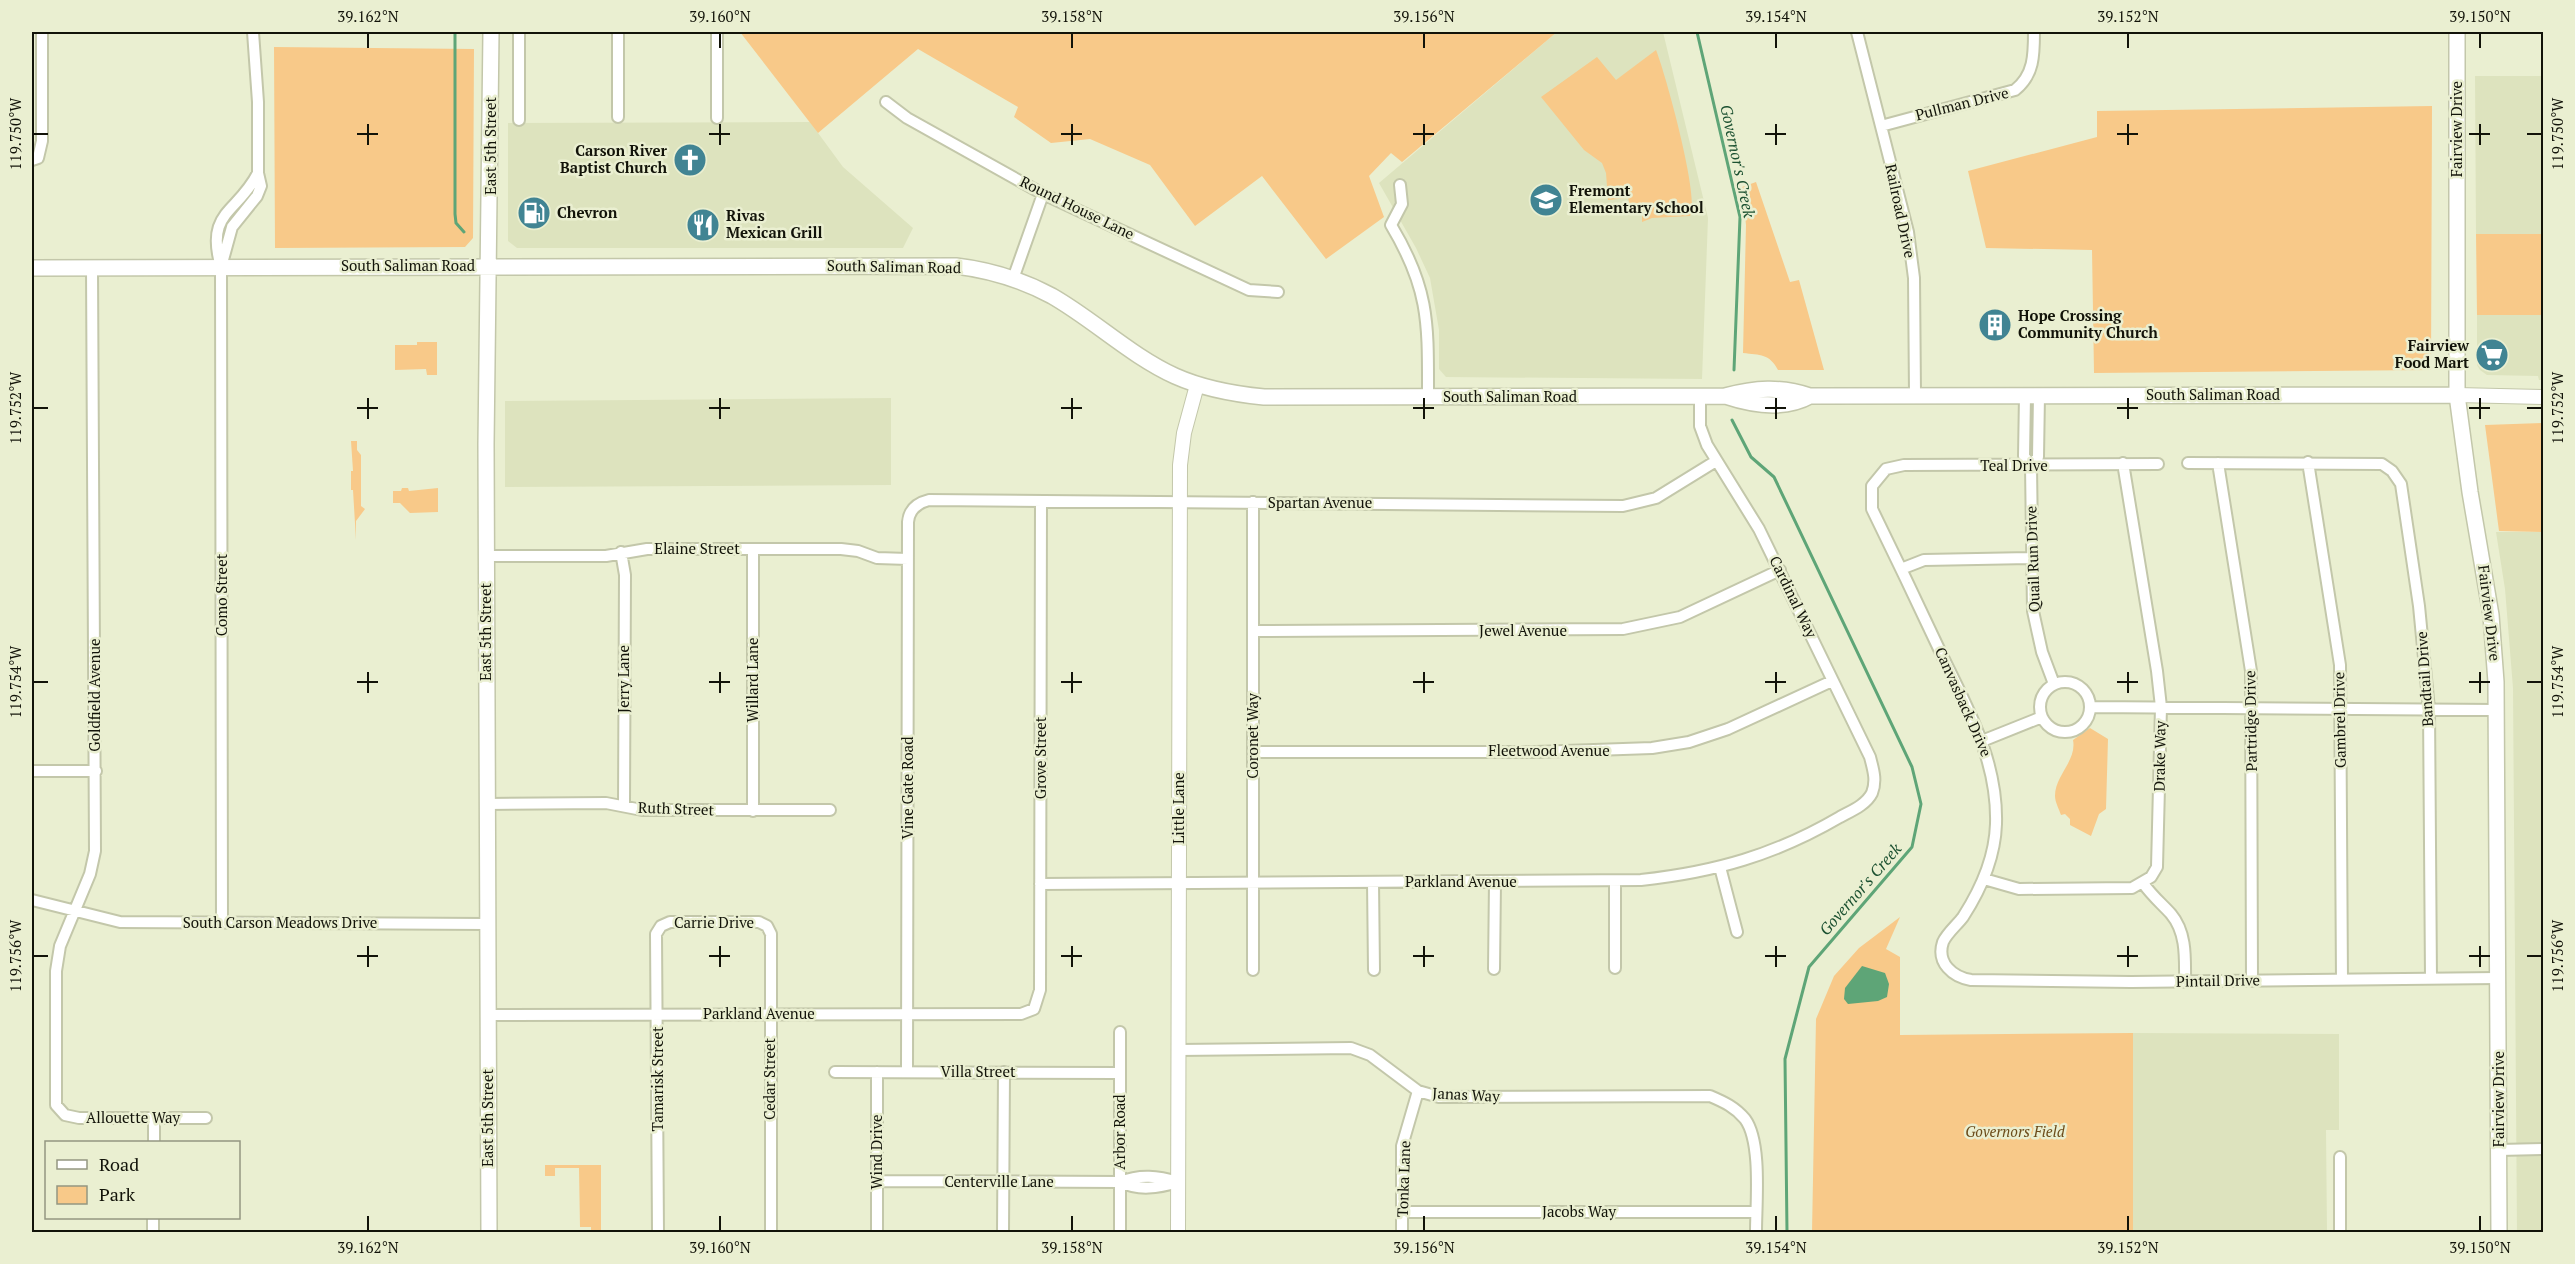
<svg xmlns="http://www.w3.org/2000/svg" width="2575" height="1264" font-family="'PT Serif',serif">
<rect width="100%" height="100%" fill="#eaefd1"/>
<path fill="#dde3be" d="M1557,32H1663L1708,218L1702,379L1446,377L1439,369V330L1430,278L1416,248L1379,183Z
M2475,76H2543V234H2476Z
M810,122L843,167L913,228L903,248H517L508,241V123Z
M2477,315H2543V380H2539L2538,376L2487,375L2480,370L2477,365Z
M891,398V485L505,487V401Z
M2496,532H2543V1232H2517L2513,688L2505,589Z
M2133,1033L2339,1034V1130H2326L2327,1232H2133Z"/>
<path fill="#f8c989" d="M740,32H1557L1402,162L1391,153L1369,176L1384,217L1326,259L1262,176L1195,226L1150,165L1090,139L1051,143L1014,117L1018,107L918,49L818,133Z
M274,47L474,49L473,238L465,247L275,248Z
M1656,50C1665,72 1701,201 1690,216L1652,218L1642,222V206L1630,205L1628,198L1608,200L1606,173L1602,163L1584,150L1541,97L1597,57L1616,80Z
M2432,106L2431,370L2094,373L2092,250L1986,248L1968,171L2097,137V111Z
M1756,182L1790,282L1799,280L1824,370H1778C1770,354 1760,355 1743,353L1746,225L1742,187Z
M2476,234H2543V315H2477Z
M417,342H437V375H427L426,369L395,370V345H417Z
M2543,423V532L2499,531L2485,425Z
M351,441H357V450L361,455V506L365,509L356,521V540L353,490H351V471H353Z
M402,488H408L409,491L438,488V512L410,513L400,503H393V491H401Z
M2090,728L2108,739L2106,809L2099,814L2091,836L2070,825V819L2065,814L2061,815C2059,809 2055,802 2055,796C2055,775 2077,761 2073,740Z
M1900,917L1886,949L1900,957V1035L2133,1033V1232H1812L1816,1019L1834,976L1859,948Z
M545,1165H601V1232H591V1227H580L579,1168H555V1176H545Z"/>
<path fill="#5ea577" d="M1862,966L1885,973L1889,984L1887,997L1878,1001L1848,1004L1844,999L1845,988Z"/>
<g fill="none" stroke-linecap="round" stroke-linejoin="round">
<path stroke="#5ea577" stroke-width="3" d="M455,32V214L456,223L464,232
M1697,32L1740,217L1734,370
M1732,420L1751,457L1774,477L1912,767L1921,804L1912,847L1809,967L1785,1059L1787,1232"/>
<g stroke="#c3c7aa" stroke-width="14">
<path id="minor" d="M618,32V117
M1857,32L1908,232L1914,278L1915,394
M886,102L907,118L1043,194L1249,290L1278,292
M717,118V32
M519,120V32
M1881,126L2015,90C2034,75 2034,55 2034,32
M32,160L38,158L42,141V32
M1400,185L1402,204L1391,225C1430,290 1428,324 1428,397
M221,267L232,227L257,196L261,186L258,173V102L253,32
M92,268L95,851L90,874L60,946L56,971V1105L65,1115L79,1118H206
M1013,279L1043,194
M2025,395L2024,456L2031,466L2033,611L2042,652L2054,684
M2308,462L2340,665L2342,980
M2188,463L2382,464L2392,471L2401,484L2419,606L2429,709L2431,979
M2218,463L2251,671L2252,981
M2158,464L1904,465L1886,469L1872,486V509C1895,556 1917,602 1939,649C1966,706 1998,759 1996,824C1995,858 1981,889 1963,917C1957,925 1947,933 1943,942C1936,963 1953,977 1971,980L2131,982L2498,978
M2031,466L2038,457L2039,395
M1253,502V970
M621,552L625,575L624,806
M486,556H606L647,549H841L858,551L877,558L908,559
M1901,569L1924,560L2030,558
M1254,631L1623,629L1680,617L1780,570
M2040 707a25 25 0 1 1 50 0a25 25 0 1 1-50 0Z
M2090,707L2497,710
M1982,741L2042,717
M1253,752H1536L1652,748L1689,742L1728,729L1832,681
M32,771H96
M486,804L606,803L642,810H830
M753,811V549
M1720,867L1737,932
M1984,879L2019,889L2132,888L2151,877L2157,867L2161,707L2157,671L2123,463
M1615,881V968
M1373,882L1374,970
M2143,883C2152,896 2162,904 2171,914C2187,933 2185,959 2185,982
M1040,884L1641,880C1715,872 1775,855 1840,817C1851,811 1866,805 1872,793C1877,780 1873,769 1870,757L1759,529L1707,445L1700,426V396
M32,900L120,922L487,924
M222,923L221,267C205,211 237,214 258,173
M1494,969L1495,882
M487,1015L1021,1014L1034,1009L1040,990L1041,501
M1120,1032V1232
M1178,1050L1351,1048L1370,1055L1418,1091L1439,1097L1710,1096C1724,1102 1735,1107 1745,1119C1762,1142 1756,1203 1756,1232
M835,1072L1120,1073
M907,1072L908,522C909,510 917,503 929,500L1623,506L1656,498L1716,461
M154,1142V1118
M2499,1150L2544,1149
M877,1181L1120,1182C1140,1174 1158,1176 1178,1182
M1120,1182C1139,1191 1158,1188 1178,1182
M1402,1212H1756
M153,1232V1218
M658,1232L656,934L661,926L670,922H759L767,926L771,934V1232
M877,1232V1072
M1003,1232L1004,1072
M1402,1232V1146L1418,1091
M2340,1232V1157"/>
</g>
<g stroke="#c3c7aa" stroke-width="16">
<path id="tertiary" d="M2457,395L2544,397
M1178,1232L1180,465L1184,433L1197,385"/>
</g>
<g stroke="#c3c7aa" stroke-width="18">
<path id="secondary" d="M2457,32V395L2470,492L2491,615L2496,682L2499,1232
M32,268L956,266C990,270 1022,280 1052,296C1094,320 1131,356 1175,376C1204,389 1233,394 1264,397L1725,396C1755,388 1780,386 1810,396L2457,395
M1725,396C1752,405 1785,410 1810,396
M489,1232L486,444L491,32"/>
</g>
<use href="#minor" stroke="#fff" stroke-width="10"/>
<use href="#tertiary" stroke="#fff" stroke-width="14"/>
<use href="#secondary" stroke="#fff" stroke-width="15"/>
</g>
<path fill="none" stroke="#121309" stroke-width="2" d="M368,33V48M720,33V48M1072,33V48M1424,33V48M1776,33V48M2128,33V48M2480,33V48M368,124V145M720,124V145M1072,124V145M1424,124V145M1776,124V145M2128,124V145M2480,124V145M33,134H48M357,134H378M709,134H730M1061,134H1082M1413,134H1434M1765,134H1786M2117,134H2138M2469,134H2490M2527,134H2542M368,398V419M720,398V419M1072,398V419M1424,398V419M1776,398V419M2128,398V419M2480,398V419M33,408H48M357,408H378M709,408H730M1061,408H1082M1413,408H1434M1765,408H1786M2117,408H2138M2469,408H2490M2527,408H2542M368,672V693M720,672V693M1072,672V693M1424,672V693M1776,672V693M2128,672V693M2480,672V693M33,682H48M357,682H378M709,682H730M1061,682H1082M1413,682H1434M1765,682H1786M2117,682H2138M2469,682H2490M2527,682H2542M368,946V967M720,946V967M1072,946V967M1424,946V967M1776,946V967M2128,946V967M2480,946V967M33,956H48M357,956H378M709,956H730M1061,956H1082M1413,956H1434M1765,956H1786M2117,956H2138M2469,956H2490M2527,956H2542M368,1216V1231M720,1216V1231M1072,1216V1231M1424,1216V1231M1776,1216V1231M2128,1216V1231M2480,1216V1231"/>
<defs>
<g id="church-disc" transform="scale(1.725)"><circle r="9.5" fill="#418493" stroke="#eaefd1"/><path d="M-1.2-6h2.4v3.5h3.3v2.4h-3.3V6h-2.4V-.1h-3.3v-2.4h3.3Z" fill="#fff"/></g>
<g id="school-disc" transform="scale(1.725)"><circle r="9.5" fill="#418493" stroke="#eaefd1"/><path d="M0-5L7-2L0 1L-7-2ZM-4 1L0 2.5L4 1V4Q0 6-4 4Z" fill="#fff"/></g>
<g id="fuel-disc" transform="scale(1.725)"><circle r="9.5" fill="#418493" stroke="#eaefd1"/><path d="M-5.5-6h7V0h2V4h1.3V-2.5L3-4.5l.8-.8L6-3V5H2.5V1h-1V6h-7ZM-4.2-4.7v3.2H.2V-4.7Z" fill="#fff"/></g>
<g id="restaurant-disc" transform="scale(1.725)"><circle r="9.5" fill="#418493" stroke="#eaefd1"/><path d="M-5-6h1v4h1v-4h1v4h1v-4h1v5L-1.5 .5V6h-2V.5L-5-1ZM5-6V6H3V1.5H1.5Q1.5-4 5-6Z" fill="#fff"/></g>
<g id="building-disc" transform="scale(1.725)"><circle r="9.5" fill="#418493" stroke="#eaefd1"/><path d="M-4-6H4V6H1V3H-1V6H-4ZM-2.5-4.3h1.7v1.8h-1.7ZM.8-4.3h1.7v1.8H.8ZM-2.5-1h1.7V.8h-1.7ZM.8-1h1.7V.8H.8Z" fill="#fff"/></g>
<g id="supermarket-disc" transform="scale(1.725)"><circle r="9.5" fill="#418493" stroke="#eaefd1"/><path d="M-6-5.5h2.5l.6 2H6L4.5 2H-2.5L-4.4-4H-6ZM-1.5 3.2a1.3 1.3 0 1 0 .1 0ZM3 3.2a1.3 1.3 0 1 0 .1 0Z" fill="#fff"/></g>
</defs>
<g fill-rule="evenodd">
<use href="#church-disc" x="690" y="160"/>
<use href="#school-disc" x="1546" y="200"/>
<use href="#fuel-disc" x="534" y="213"/>
<use href="#restaurant-disc" x="703" y="225"/>
<use href="#building-disc" x="1995" y="325"/>
<use href="#supermarket-disc" x="2492" y="355"/>
</g>
<g text-anchor="middle" stroke-width="5" stroke-linejoin="round" paint-order="stroke">
<g font-size="15" fill="#121309" stroke="#eaefd1">
<text transform="translate(1962 104) rotate(-14)" y="5">Pullman Drive</text>
<text transform="translate(2457 129) rotate(-90)" y="5">Fairview Drive</text>
<text transform="translate(491 146) rotate(-90)" y="5">East 5th Street</text>
<text transform="translate(1077 208) rotate(26)" y="5">Round House Lane</text>
<text transform="translate(1900 211) rotate(78)" y="5">Railroad Drive</text>
<text x="408" y="271">South Saliman Road</text>
<text transform="translate(894 267) rotate(1)" y="5">South Saliman Road</text>
<text x="2213" y="400">South Saliman Road</text>
<text x="1510" y="402">South Saliman Road</text>
<text x="2014" y="471">Teal Drive</text>
<text x="1320" y="508">Spartan Avenue</text>
<text x="697" y="554">Elaine Street</text>
<text transform="translate(2033 559) rotate(-92)" y="5">Quail Run Drive</text>
<text transform="translate(222 595) rotate(-90)" y="5">Como Street</text>
<text transform="translate(1793 597) rotate(64)" y="5">Cardinal Way</text>
<text transform="translate(2489 613) rotate(83)" y="5">Fairview Drive</text>
<text x="1523" y="636">Jewel Avenue</text>
<text transform="translate(486 632) rotate(-90)" y="5">East 5th Street</text>
<text transform="translate(624 679) rotate(-90)" y="5">Jerry Lane</text>
<text transform="translate(2425 679) rotate(-94)" y="5">Bandtail Drive</text>
<text transform="translate(753 680) rotate(-90)" y="5">Willard Lane</text>
<text transform="translate(95 695) rotate(-90)" y="5">Goldfield Avenue</text>
<text transform="translate(1963 702) rotate(66)" y="5">Canvasback Drive</text>
<text transform="translate(2340 720) rotate(-91)" y="5">Gambrel Drive</text>
<text transform="translate(2251 721) rotate(-91)" y="5">Partridge Drive</text>
<text transform="translate(1253 736) rotate(-90)" y="5">Coronet Way</text>
<text x="1549" y="756">Fleetwood Avenue</text>
<text transform="translate(2160 756) rotate(-89)" y="5">Drake Way</text>
<text transform="translate(1041 758) rotate(-90)" y="5">Grove Street</text>
<text transform="translate(908 788) rotate(-90)" y="5">Vine Gate Road</text>
<text transform="translate(1179 808) rotate(-90)" y="5">Little Lane</text>
<text transform="translate(676 809) rotate(2)" y="5">Ruth Street</text>
<text x="1461" y="887">Parkland Avenue</text>
<text x="280" y="928">South Carson Meadows Drive</text>
<text x="714" y="928">Carrie Drive</text>
<text transform="translate(2218 981) rotate(-1)" y="5">Pintail Drive</text>
<text x="759" y="1019">Parkland Avenue</text>
<text x="978" y="1077">Villa Street</text>
<text transform="translate(658 1079) rotate(-90)" y="5">Tamarisk Street</text>
<text transform="translate(770 1079) rotate(-90)" y="5">Cedar Street</text>
<text transform="translate(1466 1095) rotate(3)" y="5">Janas Way</text>
<text transform="translate(2499 1099) rotate(-90)" y="5">Fairview Drive</text>
<text x="133" y="1123">Allouette Way</text>
<text transform="translate(488 1118) rotate(-90)" y="5">East 5th Street</text>
<text transform="translate(1120 1132) rotate(-90)" y="5">Arbor Road</text>
<text transform="translate(877 1152) rotate(-90)" y="5">Wind Drive</text>
<text transform="translate(1404 1179) rotate(-88)" y="5">Tonka Lane</text>
<text x="999" y="1187">Centerville Lane</text>
<text x="1579" y="1217">Jacobs Way</text>
</g>
<g font-size="15" font-weight="bold" fill="#121309" stroke="#eaefd1" text-anchor="start">
<text x="667" y="156" text-anchor="end">Carson River<tspan x="667" dy="17">Baptist Church</tspan></text>
<text x="1569" y="196">Fremont<tspan x="1569" dy="17">Elementary School</tspan></text>
<text x="557" y="218">Chevron</text>
<text x="726" y="221">Rivas<tspan x="726" dy="17">Mexican Grill</tspan></text>
<text x="2018" y="321">Hope Crossing<tspan x="2018" dy="17">Community Church</tspan></text>
<text x="2469" y="351" text-anchor="end">Fairview<tspan x="2469" dy="17">Food Mart</tspan></text>
</g>
<g font-size="15" font-style="italic" fill="#6c4c1a" stroke="#eaefd1">
<text x="2015" y="1137">Governors Field</text>
</g>
<g font-size="16" font-style="italic" fill="#1c5131" stroke="#eaefd1">
<text transform="translate(1738 161) rotate(78)" y="6">Governor's Creek</text>
<text transform="translate(1860 889) rotate(-49)" y="6">Governor's Creek</text>
</g>
</g>
<rect width="2575" height="1264" fill="none" stroke="#eaefd1" stroke-width="66"/>
<rect x="45" y="1141" width="195" height="78" fill="#eaefd1" stroke="#949781" stroke-width="1.5"/>
<rect x="57" y="1160" width="30" height="9" fill="#ffffff" stroke="#949781" stroke-width="1.5"/>
<text x="99" y="1171" font-size="18" fill="#121309">Road</text>
<rect x="57" y="1186" width="30" height="18" fill="#f8c989" stroke="#949781" stroke-width="1.5"/>
<text x="99" y="1201" font-size="18" fill="#121309">Park</text>
<rect x="33" y="33" width="2509" height="1198" fill="none" stroke="#121309" stroke-width="2"/>
<g font-size="15" text-anchor="middle" fill="#121309">
<text x="368" y="22">39.162°N</text>
<text x="720" y="22">39.160°N</text>
<text x="1072" y="22">39.158°N</text>
<text x="1424" y="22">39.156°N</text>
<text x="1776" y="22">39.154°N</text>
<text x="2128" y="22">39.152°N</text>
<text x="2480" y="22">39.150°N</text>
<text transform="translate(2558 134) rotate(-90)" y="5">119.750°W</text>
<text transform="translate(16 134) rotate(-90)" y="5">119.750°W</text>
<text transform="translate(2558 408) rotate(-90)" y="5">119.752°W</text>
<text transform="translate(16 408) rotate(-90)" y="5">119.752°W</text>
<text transform="translate(2558 682) rotate(-90)" y="5">119.754°W</text>
<text transform="translate(16 682) rotate(-90)" y="5">119.754°W</text>
<text transform="translate(2558 956) rotate(-90)" y="5">119.756°W</text>
<text transform="translate(16 956) rotate(-90)" y="5">119.756°W</text>
<text x="368" y="1253">39.162°N</text>
<text x="720" y="1253">39.160°N</text>
<text x="1072" y="1253">39.158°N</text>
<text x="1424" y="1253">39.156°N</text>
<text x="1776" y="1253">39.154°N</text>
<text x="2128" y="1253">39.152°N</text>
<text x="2480" y="1253">39.150°N</text>
</g>
</svg>
